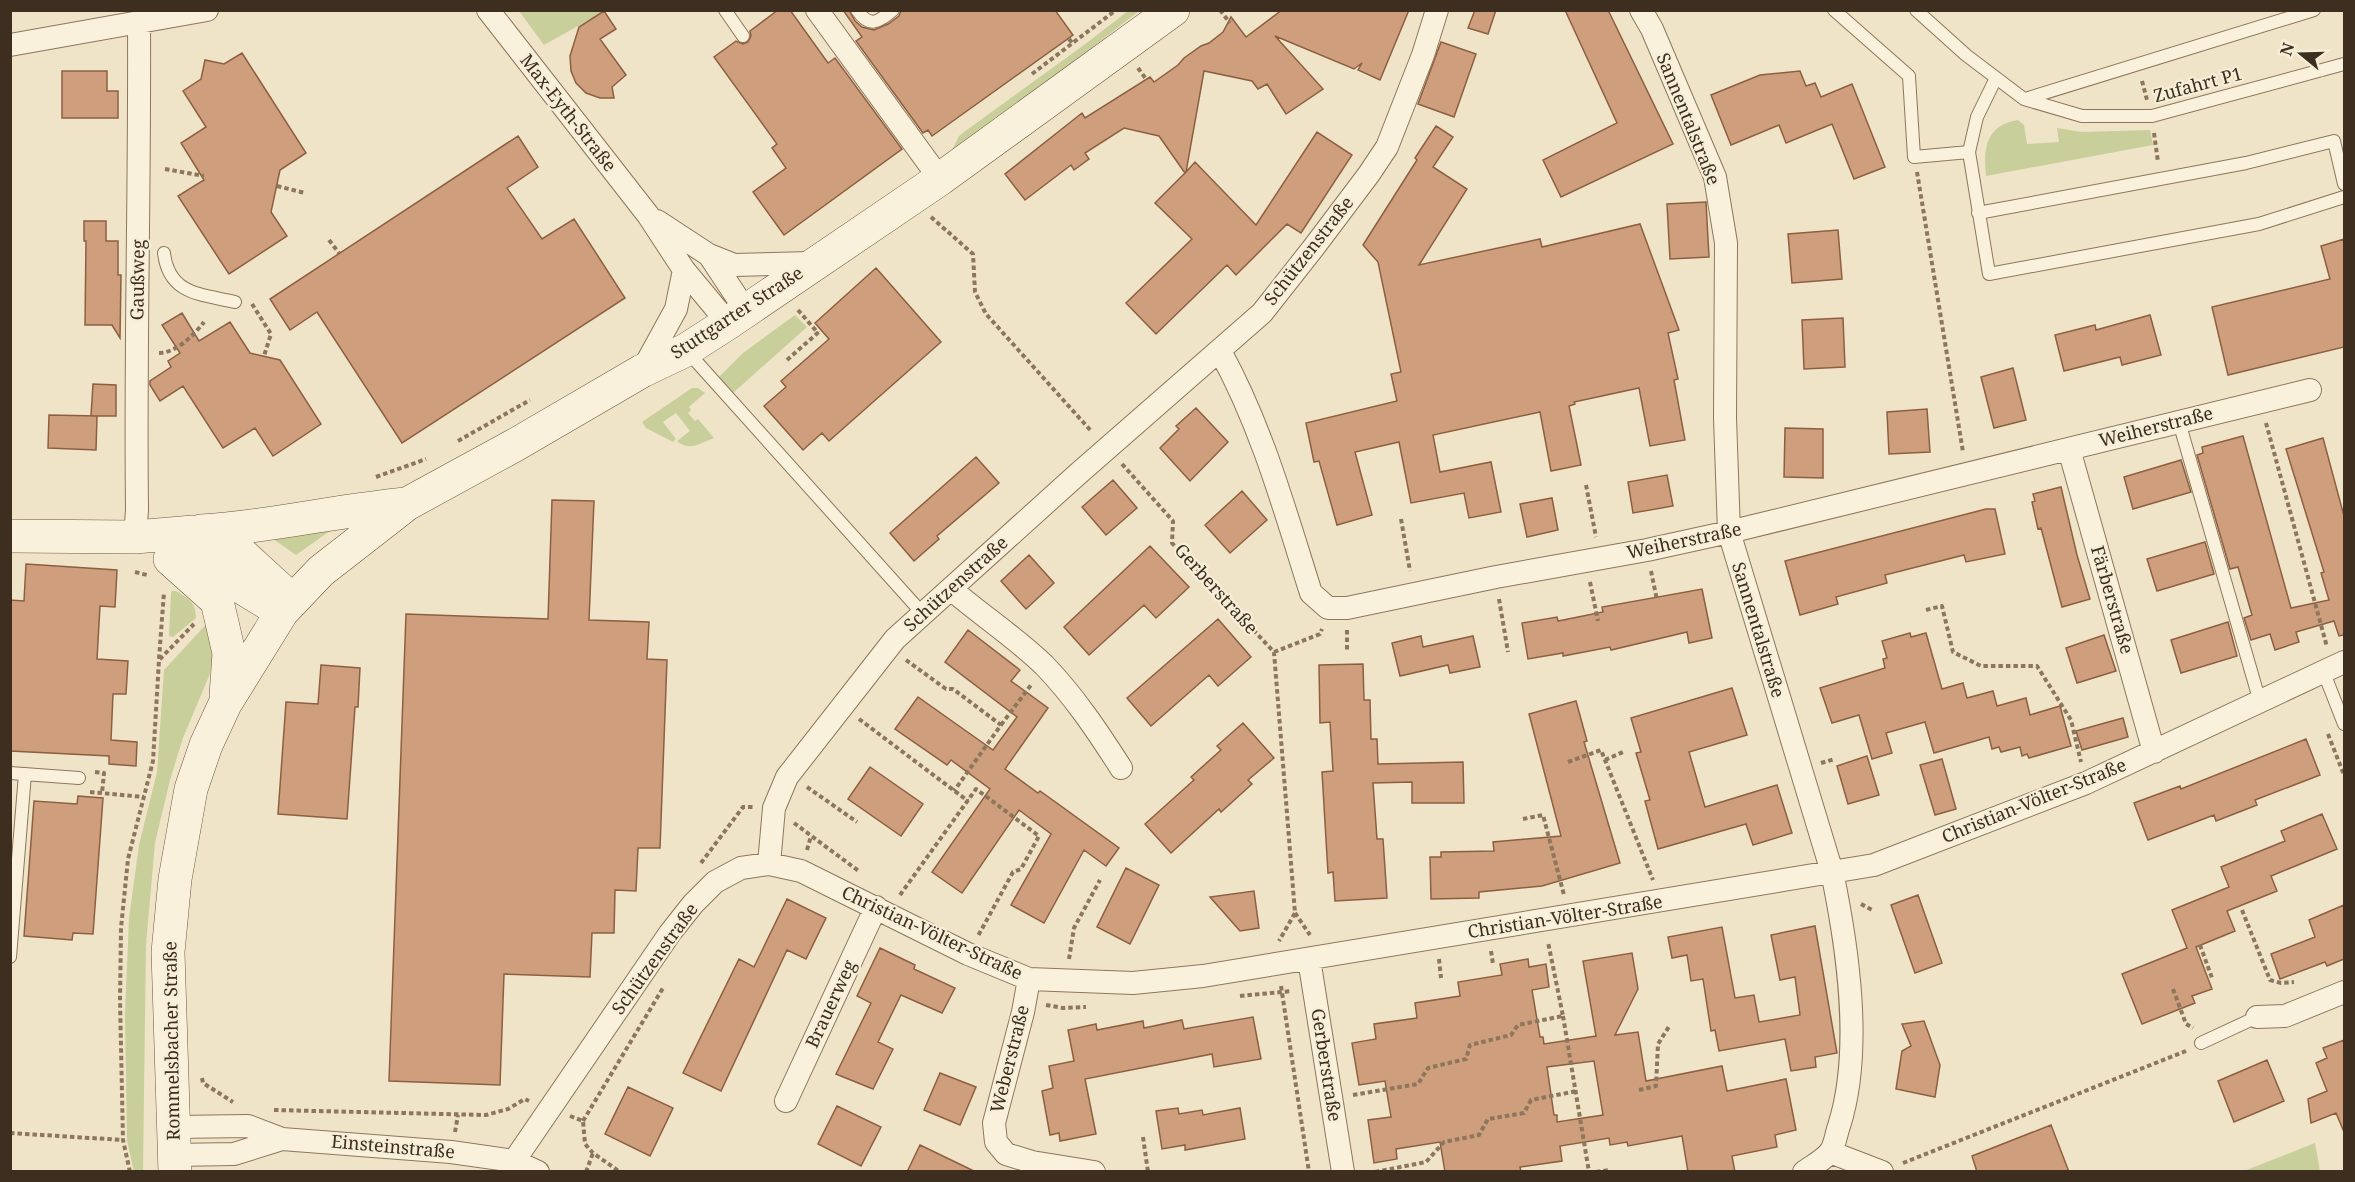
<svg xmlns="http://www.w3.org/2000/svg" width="2355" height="1182" font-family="'Noto Serif',serif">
<rect width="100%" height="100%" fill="#f0e4c8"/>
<path fill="#c9cf9b" d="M519,11H605L544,45Z
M1128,11H1139L1022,102L951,152L959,136L964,132L1084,45Z
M2018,120L2024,125L2027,144L2059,142L2057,128L2082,132L2150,130L2153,145L1986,176C1983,148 1986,125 2018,120Z
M795,315L807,327L733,393L718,378L743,353Z
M692,388H698L705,393L689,407L691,410L688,413L695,421L698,419L714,438C701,443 689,452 677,441L690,431L676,413L663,422L676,439L673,442L646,428L642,422Z
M337,526L296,555L273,539Z
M172,591H176C188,598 196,602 196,618L173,637L169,636L171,593Z
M212,618L214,658L209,676L183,738L170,780L155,843L146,945L143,1171L134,1172L127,1140L125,1014L129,918L139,845L157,772L164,670Z
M2315,1143L2320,1171H2244Z"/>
<path fill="#cf9f7d" stroke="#8d5f41" stroke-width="1.5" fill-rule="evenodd" d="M778,10H790L828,63L835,58L902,149L784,235L753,192L786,168L772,148L777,144L714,57L736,41L743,44L748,42L751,36L750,31Z
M843,10H849L855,21L862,27L874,30L888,24L899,16L901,10H1055L1073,35L932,136L928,130L923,133L856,41L862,37Z
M1282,10H1409L1380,80L1358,70L1362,63L1354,69L1275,36L1323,89L1286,114L1267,84L1258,89L1252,81L1204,71L1186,172L1195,162L1256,225L1317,132L1352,155L1301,233L1287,224L1236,275L1227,265L1156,334L1126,303L1192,239L1155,203L1185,173L1159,136L1124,128L1085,153L1089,159L1074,170L1071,165L1025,200L1005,174L1082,113L1085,118L1150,77L1154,82L1178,65L1184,58L1201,46L1209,43L1223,32L1231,17L1246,37Z
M1475,10H1496L1488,34L1468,28Z
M1565,10H1608L1673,144L1561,197L1543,160L1617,123Z
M604,11L616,29L600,39L626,75L612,87L614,98H600L586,93L576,83L571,71L570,56L579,27Z
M1441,42L1476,54L1454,117L1418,104Z
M242,53L306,153L280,170L271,212L287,236L229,274L178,196L204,180L181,143L206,127L183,91L201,79L205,60L224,64Z
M62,71H107V91H118V118H62Z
M1800,71L1806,86L1815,83L1821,97L1852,84L1885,167L1854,179L1832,124L1786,143L1779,125L1731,145L1711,95L1760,75Z
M1436,126L1453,137L1433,167L1467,189L1419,265L1540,239L1542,247L1640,224L1679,330L1668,333L1678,379L1674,380L1685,440L1650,446L1639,388L1574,402L1575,404L1569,406L1581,465L1551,471L1540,412L1433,435L1440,472L1491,462L1501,512L1469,518L1464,493L1411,503L1399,442L1355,452L1372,515L1337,525L1319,461L1314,462L1306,423L1397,401L1391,374L1401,372L1378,262L1363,245L1417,160L1415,158Z
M518,136L538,167L507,188L542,239L574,219L625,298L402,443L317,312L290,330L270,299Z
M1706,202L1709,257L1670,259L1667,204Z
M84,221H106V241H118V275H121L120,338L112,325H85L86,241H84Z
M1838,230L1842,279L1792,283L1788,234Z
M2344,239V347L2228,375L2212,307L2330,279L2321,246Z
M876,268L941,342L829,441L822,433L803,450L764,406L786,387L781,381L829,339L815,323Z
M182,313L199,341L230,322L250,353L280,360L321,424L273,456L255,428L223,448L183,386L160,401L150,385V381L171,367L168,361L180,353L162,325Z
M2150,315L2161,355L2122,365L2120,357L2064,371L2055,335L2095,325L2096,330Z
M1843,318L1845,367L1804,369L1802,320Z
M2013,368L2026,420L1994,428L1981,377Z
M93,384L116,385V416H91Z
M1196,408L1228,442L1190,481L1160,448L1179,429L1176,426Z
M1927,409L1930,452L1889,454L1887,412Z
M49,415L97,416L96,450L48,448Z
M1785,428L1823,429V478L1784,477Z
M2243,436L2291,608L2329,600L2321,573L2324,572L2286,449L2323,438L2344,516V635L2339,636L2334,621L2296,632L2299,642L2275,650L2270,634L2251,640L2244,618L2252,615L2238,567L2230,569L2197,455L2203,453L2202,447Z
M976,457L999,483L937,536L939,539L914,561L890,533Z
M2181,460L2191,492L2133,509L2124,477Z
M1667,475L1673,506L1633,513L1628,482Z
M1113,480L1137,508L1106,535L1082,507Z
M2061,487L2077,555L2090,599L2062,607L2041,528L2038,529L2032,502L2035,501L2033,494Z
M1242,491L1267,520L1230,553L1205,525Z
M1552,498L1558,530L1527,537L1520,504Z
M552,500L594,501L589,620L649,622L647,659L667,660L660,848H638L636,891L615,890L614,933H592L590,977L504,974L500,1085L389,1081L406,614L548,619Z
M1986,509H1995L2005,554L1966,562L1964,555L1885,575L1887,583L1836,597L1838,604L1800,615L1785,561Z
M2205,542L2214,574L2157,591L2147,559Z
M1150,546L1189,587L1156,618L1144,605L1089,655L1064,627Z
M1029,555L1054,583L1026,609L1001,581Z
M26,564L117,570L115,607L100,606L97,659L128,661L126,694H113L111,740L137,742L136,766L109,764V756L10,751V600L24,601Z
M1702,589L1712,638L1689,643L1687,632L1611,650L1610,647L1563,656V653L1528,659L1522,623L1557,617L1558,621L1603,612L1602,607Z
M1218,619L1251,657L1218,686L1209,675L1151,726L1127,698Z
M2228,622L2237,656L2181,673L2171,640Z
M968,630L1020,670L1011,681L1048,708L1005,769L1038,793L1040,791L1119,848L1106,866L1084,850L1044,923L1011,905L1051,834L1019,810L962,893L932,872L990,789L951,760L947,765L895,729L918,697L993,750L1017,717L945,662Z
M1910,633L1911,637L1926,633L1942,689L1963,683L1967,698L1993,691L1997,706L2026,698L2030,715L2060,706L2071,746L2029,758L2027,754L2022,756L2020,747L2001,752L1999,747L1992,749L1989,737L1934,753L1925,722L1886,733L1892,753L1872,759L1859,715L1832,723L1820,688L1885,668L1883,659L1887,658L1882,641Z
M2104,635L2116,671L2077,683L2066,648Z
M1421,636L1423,647L1473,636L1480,667L1450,673L1448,665L1400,676L1392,643Z
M1363,664L1364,700H1370L1371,739H1377L1378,764L1463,762L1464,803H1412V782L1373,783L1377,839H1383L1387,898L1335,901L1333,872L1328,873L1322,772L1333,771L1330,722L1320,723L1319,665Z
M321,665L360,668L358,707H355L347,819L278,814L286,702L318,704Z
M1732,688L1747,735L1689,752L1705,807L1777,785L1792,833L1753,845L1746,824L1658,849L1645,801L1650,800L1636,753L1641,752L1631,718Z
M1576,701L1587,741L1584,742L1620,863L1542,886L1479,892V898L1431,899L1430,857H1441V852L1494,851L1493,842L1561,836L1529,714Z
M2123,718L2128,737L2082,750L2076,731Z
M1243,723L1274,758L1248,780L1252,784L1221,812L1219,809L1171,853L1145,824L1194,780L1191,777L1221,750L1217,746Z
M2306,739L2320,775L2255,800L2257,805L2216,821L2214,815L2148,840L2134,803L2180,786L2181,789Z
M1867,756L1879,795L1848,804L1837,766Z
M1942,759L1956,809L1935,815L1920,765Z
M870,767L923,804L901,836L848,799Z
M78,796L103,798L93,934L73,933L72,940L24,936L34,801L77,804Z
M2322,814L2337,849L2271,876L2277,891L2227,911L2235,931L2196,947L2212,989L2192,996L2195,1003L2142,1024L2122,974L2187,948L2172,910L2229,887L2221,867L2285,841L2281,831Z
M1126,868L1159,885L1130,944L1097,927Z
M1254,891L1259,928L1240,931L1210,897Z
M1918,895L1942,963L1915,973L1891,905Z
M787,899L826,918L806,959L787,950L721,1091L683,1073L739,959L754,967Z
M2344,905V959L2327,966L2325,962L2280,979L2271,954L2315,937L2309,920Z
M1815,926L1837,1053L1815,1057L1816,1067L1791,1071L1785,1039L1719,1051L1715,1030L1711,1031L1703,979L1691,981L1687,955L1672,958L1668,937L1722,927L1735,998L1754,995L1759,1022L1800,1015L1795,977L1780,980L1771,935Z
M880,948L915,965L914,969L955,988L942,1013L901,995L878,1042L893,1049L873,1089L836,1074L871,1003L857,996Z
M1632,953L1638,989L1615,1035L1638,1032L1646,1081L1722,1066L1727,1091L1786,1079L1796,1130L1775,1135L1777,1147L1732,1156L1735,1172H1688L1682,1136L1628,1146L1627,1142L1610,1145L1609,1138L1560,1146L1562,1161L1520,1167L1521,1172H1445L1440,1142L1396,1149L1397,1159L1374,1163L1368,1120L1391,1117L1385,1081L1359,1085L1352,1043L1376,1039L1374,1024L1417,1018L1415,1003L1460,996L1458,982L1502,975L1500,964L1528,959L1529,967L1546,964L1549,987L1532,990L1540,1037H1543L1544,1044L1596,1036L1583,961ZM1594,1061L1603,1115L1557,1122V1115H1554L1547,1067Z
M1253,1017L1261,1059L1214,1067L1212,1054L1085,1079L1096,1134L1060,1141L1059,1133L1050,1135L1042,1091L1053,1088L1049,1066L1074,1061L1068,1030L1096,1024L1097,1030L1143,1021L1144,1028L1182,1020L1184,1029Z
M1924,1021L1940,1065L1935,1097L1896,1089L1902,1051L1911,1046L1902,1024Z
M2344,1040V1132L2336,1113L2311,1123L2308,1099L2327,1091L2316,1063L2327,1058L2323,1048Z
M2267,1060L2284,1101L2234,1122L2218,1081Z
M940,1073L976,1087L960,1125L924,1110Z
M628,1087L673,1108L650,1156L605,1134Z
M837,1106L881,1127L861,1166L818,1144Z
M1178,1108L1179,1114L1202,1110L1203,1115L1240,1108L1245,1139L1185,1150V1145L1162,1149L1156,1111Z
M2051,1125L2069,1172H1977L1972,1156Z
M920,1145L976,1172H907Z"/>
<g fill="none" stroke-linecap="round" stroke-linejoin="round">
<g stroke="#8d765c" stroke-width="14">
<path id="lane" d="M725,10L743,36
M857,10C870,29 878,22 893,10
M1834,10L1909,76L1914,157L1969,152
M1916,10L1966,55L2024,99L2082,116H2152L2344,64
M1996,78L1977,117L1969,152L1989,274L2259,224L2344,197
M2025,99L2314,10
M1978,213L2246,163L2334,141L2344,184
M164,253C169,295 201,294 235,302
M686,350L923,614
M2179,422L2260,702
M2324,673L2344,724
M10,773L79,778
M10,957L25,774
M2201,1043L2257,1017"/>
</g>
<g stroke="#8d765c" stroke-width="24">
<path id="street" d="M488,10L648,215L684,270L728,323
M817,10L940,179
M1641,10L1652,29L1715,177L1726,243L1725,418L1729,532L1832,872C1848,949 1863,1051 1839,1126C1836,1134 1835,1146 1830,1152C1824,1160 1812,1166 1804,1172
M10,45L207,10
M657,221L709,255L734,265L812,263
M709,255L746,311
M1220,351C1262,427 1285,511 1311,593L1328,608H1347L1496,577L1647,550L1729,532L2310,390
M642,371L676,309L684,270
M2069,449L2154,752
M135,537L137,510C135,347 140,185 139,22
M951,589C981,615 1015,637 1044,665C1074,696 1098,732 1121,768
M769,864L774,808L787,777L895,639L1079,473L1262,313L1314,247L1369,174L1387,147L1423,55L1437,10
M1309,959L1343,1172
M1029,979L1023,1012L994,1123L996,1142L1006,1154L1032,1162L1094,1172
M2257,1017L2285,1016L2344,992
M786,1101L876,907
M174,1127L248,1126L282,1139L451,1152L514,1161L538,1172
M1830,1152L1882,1172
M174,1155L234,1154L282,1139
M510,1172L514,1161L670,933L693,904L715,882L741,868L769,864L801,871L968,954L1029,979L1133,983L1203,976L1874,865L2086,783L2344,662"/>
</g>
<g stroke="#6f573f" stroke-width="34">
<path id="secondary" d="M201,531C271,527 338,510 407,504
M10,536L135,537L193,532L235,548L292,600
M170,559L217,601L229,653L226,696
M184,563L225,577L282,612
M175,1172L168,952L175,879L191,789L206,745L225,704L282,612L321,571L407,504L515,445L642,371L686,350L728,323L940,179L1173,10"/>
</g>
<path stroke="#8d765c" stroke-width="4" stroke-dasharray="4.5 3" stroke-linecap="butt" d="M1220,10L1230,23
M1069,39L1073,44
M1138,68L1146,79
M1032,74L1116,10
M2142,81L2147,100
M2154,133L2158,162
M165,169L204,176
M1917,172L1963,452
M277,186L305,193
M931,217L973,254L975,292L986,314L1092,432
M329,240L339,253
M252,304L271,334L264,356
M798,310L818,333
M159,353C176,353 194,335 204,322
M787,360L821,330
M2266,423L2327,647
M458,441L530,400
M1122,464L1173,521L1172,543L1274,652L1295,913L1279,941
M376,477L426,459
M1586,485L1596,537
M1401,519L1410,571
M1651,571L1657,600
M135,572L147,575
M1590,582L1598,621
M1499,599L1508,652
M1926,610L1942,606L1953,652L1981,666H2037L2071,720L2081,762
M1347,630V650
M1274,652L1320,634L1322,629
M159,659L164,592
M906,660L946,689H953L1001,725L954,791
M859,719L968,801
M1001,725L1031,685
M2328,734L2344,775
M1605,760L1623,752
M1568,762L1601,750L1653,880
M1821,763L1835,759
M95,772L104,773L102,793
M807,787L857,822
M90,792L144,797
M1523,819L1543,815L1564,895
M794,823L860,872
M807,850L811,836
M701,863L743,807H753
M900,895L976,789L1039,836L1021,869L1013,872L978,936
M1861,904L1874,911
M2242,910L2270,980L2281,983L2294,982
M1295,913L1310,935
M2200,945L2212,978
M1491,951L1493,964
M1069,959L1074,928L1100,880
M1439,959L1441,978
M1281,986L1309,1172
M2173,989L2186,1024L2193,1028
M1240,996L1292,991
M1046,1005L1063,1008L1086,1007
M1563,1016L1589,1172
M202,1078L203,1083L233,1102
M1639,1090L1656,1086L1658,1044L1670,1025
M1353,1095L1418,1084L1428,1068L1466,1059L1470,1045L1511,1035L1518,1025L1563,1016L1548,942
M274,1110L486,1115L508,1109L525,1099L529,1101
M570,1116L583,1121L585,1144L593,1153L620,1172
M583,1121L663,988
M455,1132L458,1115
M10,1133L123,1140
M1143,1137L1148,1172
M1903,1163L2186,1051
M130,1172L123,1140L120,1000L121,928L128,859L153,761L159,660L194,624
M586,1172L593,1153
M1375,1172L1426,1162L1444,1142L1479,1135L1488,1119L1524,1113L1531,1100L1577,1091
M1596,1172L1609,1170"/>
<use href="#lane" stroke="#faf1dc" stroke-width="12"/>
<use href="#street" stroke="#faf1dc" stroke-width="22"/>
<use href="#secondary" stroke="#faf1dc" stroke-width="33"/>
</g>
<g text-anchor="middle" stroke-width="4.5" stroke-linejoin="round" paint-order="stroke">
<g font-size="18" fill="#3d2e20" stroke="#f7eed8">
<text transform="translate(2198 85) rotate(-15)" y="6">Zufahrt P1</text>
<text transform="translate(568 113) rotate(52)" y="6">Max-Eyth-Straße</text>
<text transform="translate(1688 119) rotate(68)" y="6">Sannentalstraße</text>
<text transform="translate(1309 251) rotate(-52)" y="6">Schützenstraße</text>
<text transform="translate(138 280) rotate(-89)" y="6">Gaußweg</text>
<text transform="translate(737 313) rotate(-33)" y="6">Stuttgarter Straße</text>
<text transform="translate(2156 427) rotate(-14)" y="6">Weiherstraße</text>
<text transform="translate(1684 541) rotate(-12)" y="6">Weiherstraße</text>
<text transform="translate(956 584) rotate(-42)" y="6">Schützenstraße</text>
<text transform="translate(1216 589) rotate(48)" y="6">Gerberstraße</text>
<text transform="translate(2112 600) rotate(74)" y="6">Färberstraße</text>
<text transform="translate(1758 630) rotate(73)" y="6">Sannentalstraße</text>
<text transform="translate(2034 801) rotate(-22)" y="6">Christian-Völter-Straße</text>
<text transform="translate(1565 917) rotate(-9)" y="6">Christian-Völter-Straße</text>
<text transform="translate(932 933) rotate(25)" y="6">Christian-Völter-Straße</text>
<text transform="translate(655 959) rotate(-54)" y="6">Schützenstraße</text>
<text transform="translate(831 1004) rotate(-65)" y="6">Brauerweg</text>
<text transform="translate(172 1041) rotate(-91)" y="6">Rommelsbacher Straße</text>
<text transform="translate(1010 1059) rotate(-76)" y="6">Weberstraße</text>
<text transform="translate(1326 1065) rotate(81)" y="6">Gerberstraße</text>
<text transform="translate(393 1147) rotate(5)" y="6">Einsteinstraße</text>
</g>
</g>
<rect width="2355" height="1182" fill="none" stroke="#3d2e20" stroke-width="24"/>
<g transform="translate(2301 54) rotate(289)" stroke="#f7eed8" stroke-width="4.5" paint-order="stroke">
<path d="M0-4.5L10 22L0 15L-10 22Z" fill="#3d2e20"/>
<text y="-9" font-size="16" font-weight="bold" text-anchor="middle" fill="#3d2e20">N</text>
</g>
</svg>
